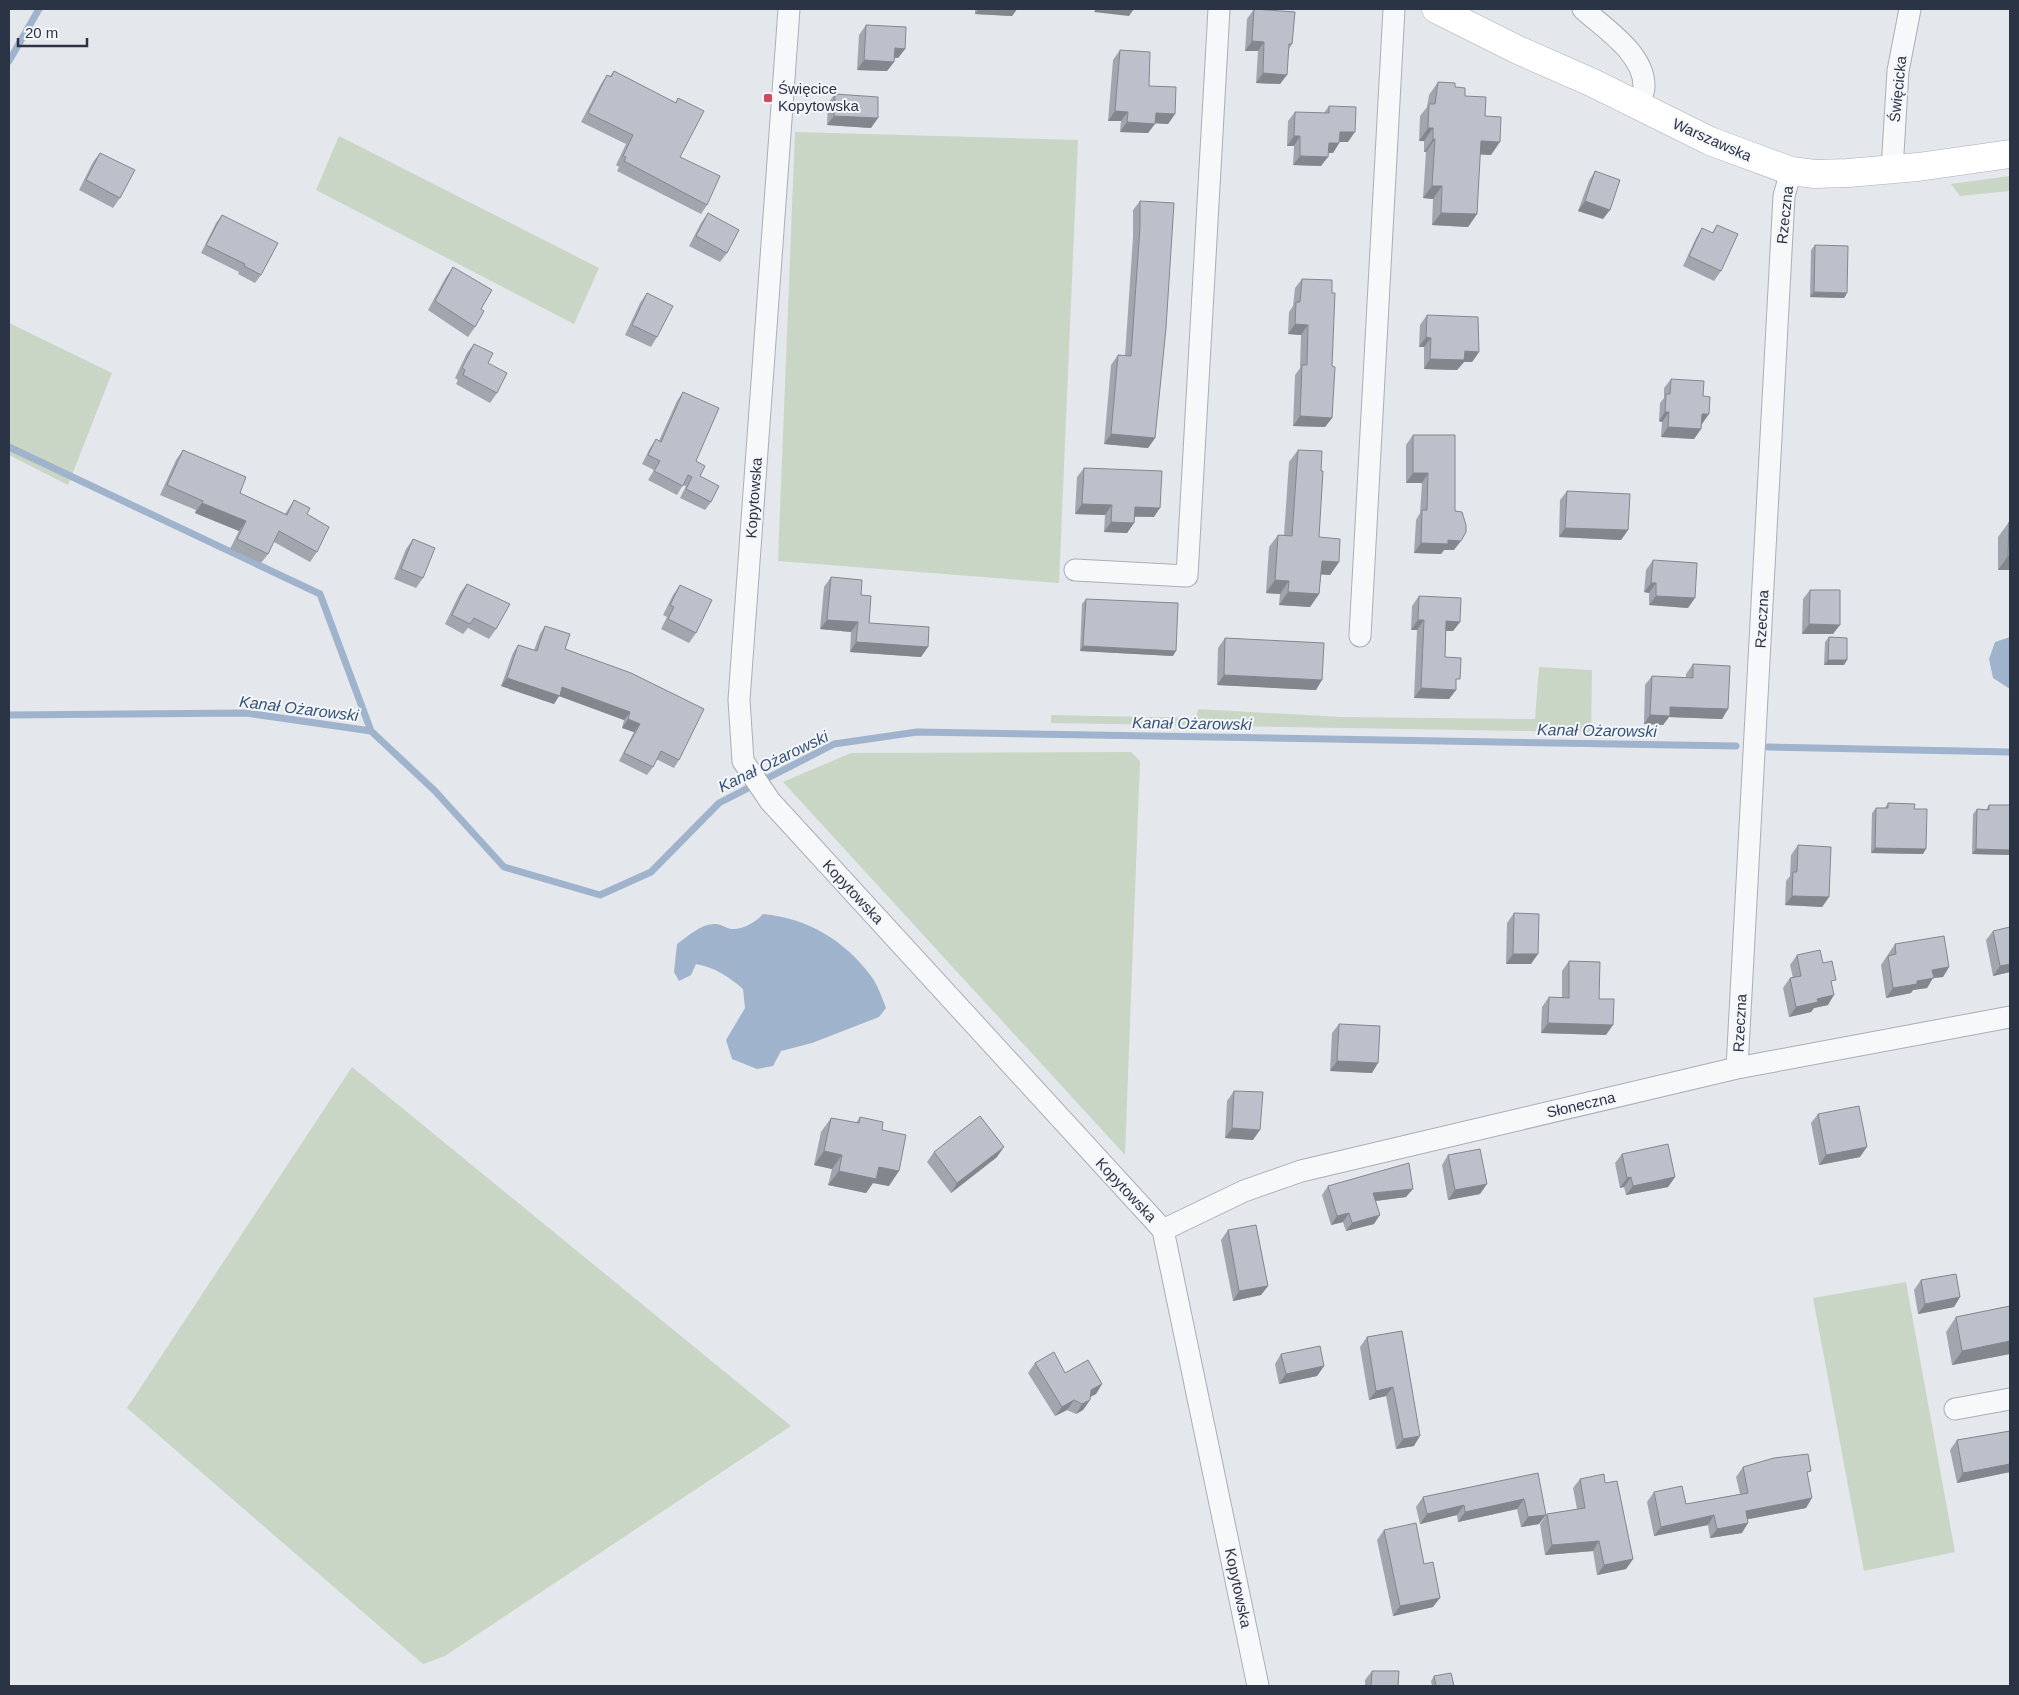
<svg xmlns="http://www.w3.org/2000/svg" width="2019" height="1695" font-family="Arial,sans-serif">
<rect width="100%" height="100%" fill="#e4e7ec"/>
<path fill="#c9d6c5" d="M795,132L1078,140L1059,583L778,561Z
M339,136L599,268L574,324L316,190Z
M2010,176V191L1960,196L1951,184Z
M9,323L112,373L68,485L9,455Z
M1539,667L1592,670L1591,732L1051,723V715L1196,718L1198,709L1341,717L1535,719Z
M1131,752L1140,761L1125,1155L783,782L851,753Z
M352,1067L791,1426L445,1656L423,1664L127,1408Z
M1906,1282L1955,1552L1864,1571L1813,1298Z"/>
<path fill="#9fb4cc" d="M2010,637V689L1993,678L1989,659L1995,642Z
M763,914C808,918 845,941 871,976C878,985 882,998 886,1008L879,1017L812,1043L781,1051L773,1066L757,1069L732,1059L726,1040L745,1008L743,989C728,976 716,968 696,964L691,975L679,981L674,972L677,944C688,936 702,923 716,924C721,924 726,928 731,929C743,930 756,922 763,914Z"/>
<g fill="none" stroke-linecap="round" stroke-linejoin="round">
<path stroke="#9fb4cc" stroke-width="7" d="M9,61L39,9
M9,447L320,594L371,731
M9,715L246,713L371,731L435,791L504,867L600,895L651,872L719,803L834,744L917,732L1736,746
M1768,747L2010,752"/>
<g stroke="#a9aeb7" stroke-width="23">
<path id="minor" d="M789,9L739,700L743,761L770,801L1163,1230L1258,1686
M1583,9C1605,29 1645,54 1644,87C1644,93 1640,100 1638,106
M1892,169L1898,71L1910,9
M1075,570L1187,576L1219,9
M1360,636L1394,9
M1737,1068L1784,196L1791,171
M1163,1230L1244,1191L1301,1171L1737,1068L2010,1017
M1955,1409L2010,1399"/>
</g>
<g stroke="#a9aeb7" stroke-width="29">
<path id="secondary" d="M1436,9L1518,50L1593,83L1710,141L1791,171L1815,174L1848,173L1918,167L2010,154"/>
</g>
<use href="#minor" stroke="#f7f8fa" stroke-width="21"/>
<use href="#secondary" stroke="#fff" stroke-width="28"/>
</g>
<path fill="#a1a5ae" d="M975,9H1017L1012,16L975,14Z
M1254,9L1292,44L1289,49L1280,84L1256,83L1258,51H1245L1247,19Z
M866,25L905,49L898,58H894V62L887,71L857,70L859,35Z
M1120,50L1149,86L1175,114L1168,124L1155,123L1148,133L1120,132L1121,121H1108L1113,60Z
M614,71L675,103L678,98L680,157L707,205L701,214L617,171L619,167L616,165L626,144L581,122L601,84L607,75L610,76Z
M1438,82L1455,87L1485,116L1491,155L1480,154L1477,214L1468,227L1432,225L1433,199L1423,198L1426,152H1424V141H1419L1420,116L1427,107L1429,95Z
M835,94L871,128L827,125L828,103Z
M1329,106L1348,142H1340L1333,153H1328L1321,166L1293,165L1294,146H1287L1288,121L1295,112L1324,113Z
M100,153L120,198L113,208L79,190L93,162Z
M1595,171L1603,219L1578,211L1589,181Z
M1140,201L1155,438L1148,448L1104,444L1111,365L1118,355L1125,356L1133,237V210Z
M708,213L727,253L720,262L689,246L701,223Z
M222,215L261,275L255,283L238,274L239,272L201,253L216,223Z
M1717,225L1721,271L1714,281L1683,266L1696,238L1702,228L1712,233Z
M1815,245L1847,293L1844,298L1810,297L1811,250Z
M453,267L481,309L475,327L468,337L428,310L446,277Z
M1302,279L1332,293V418L1325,427L1293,426L1295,375L1300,368L1301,335L1288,334L1289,312L1293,306L1295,288Z
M647,293L657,337L651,347L625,335L640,303Z
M1427,315L1479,352L1472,362H1464L1457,370L1424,369V347H1419L1420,325Z
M474,344L488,363L497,393L490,403L456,384L458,380L455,378L467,353Z
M1671,379L1703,396L1702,424H1701V429L1694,439L1661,437L1662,422L1659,421L1660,403L1664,398V388Z
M683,392L696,461L700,476L711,502L705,510L680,498L686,486L683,485L677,495L648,480L654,470L642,464L650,448L656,439L659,441L677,401Z
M1413,435H1455L1454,550H1444L1441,554L1414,553L1416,520L1420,513L1422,483H1406V445Z
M183,450L240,493L285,514L294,500L307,514L317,552L310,562L274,542L268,554L261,563L230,549L239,531L195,513L196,510L160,495L176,460Z
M1298,450L1321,471L1319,537L1339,562L1330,575L1321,574L1319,594L1310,607L1279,605L1280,594L1266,593L1269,547L1278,535H1284L1289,462Z
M1084,468L1154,517H1135L1134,523L1127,533L1104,532L1105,515L1075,514L1077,477Z
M1567,491L1628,530L1621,540L1559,537L1560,500Z
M2009,522L2010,570H1998V537Z
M413,539L423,578L416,588L394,579L406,549Z
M1653,560L1688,608L1649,605V593L1644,592L1646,570Z
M831,577L861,595L869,623L921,657L850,652L851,632L820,629L824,587Z
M467,584L496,629L489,639L468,628L463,634L445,624L460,593Z
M680,585L696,633L689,643L661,629L667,617L663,615L673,595Z
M1810,590L1833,634H1802L1803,599Z
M1419,596L1460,622L1453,631H1446L1445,657L1456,684V690L1449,699L1414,698L1417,630H1411L1412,606Z
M1086,599L1173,656L1080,651L1082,604Z
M545,626L565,649L679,760L674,768L656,759L653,767L647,775L619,761L634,732L622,728L624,720L559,696L554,704L501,686L513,653L518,645L534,650L540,634Z
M1829,637L1844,665H1824L1825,642Z
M1225,638L1316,690L1217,685L1218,648Z
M1693,664L1728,709L1722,719L1669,717L1663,725L1644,724L1645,685L1652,676L1686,678V674Z
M1888,803L1914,809L1923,854L1871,853L1872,813L1876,808H1885Z
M1989,805H2010V855L1972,854L1973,814L1977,809L1986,810Z
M1798,845L1829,897L1822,907L1785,905L1786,881L1790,876L1791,855Z
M1514,913L1531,964H1506L1507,923Z
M1993,931L2010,972L1993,976L1986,940Z
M1895,944L1949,967L1943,977L1933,978L1927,988L1913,990L1911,993L1886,998L1881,965Z
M1797,955L1823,963L1832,985L1828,1005L1814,1008L1811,1012L1789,1017L1783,988L1790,978H1793L1790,965Z
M1569,961L1599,999L1606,1035L1541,1033L1542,1007L1549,997H1562V971Z
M1339,1024L1372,1073L1330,1071L1332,1033Z
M1234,1091L1253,1140L1225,1138L1227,1101Z
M1818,1114L1860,1157L1819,1165L1811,1123Z
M860,1117L882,1130L889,1186L873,1183L866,1193L828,1185L832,1169L814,1165L821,1132L831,1118L856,1123Z
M934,1152L997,1157L951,1193L927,1162Z
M1622,1154L1675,1177L1668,1187L1626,1195L1624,1187L1620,1188L1615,1163Z
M1448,1155L1480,1194L1448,1200L1442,1165Z
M1328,1186L1406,1197L1376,1201L1374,1224L1346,1231L1343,1222L1331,1225L1322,1195Z
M1228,1230L1268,1286L1261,1295L1233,1301L1221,1240Z
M1921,1280L1960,1297L1954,1307L1918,1314L1914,1290Z
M2010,1306V1354L1952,1365L1946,1332L1956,1317Z
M1402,1331L1414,1446L1396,1449L1386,1396L1369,1400L1360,1347L1367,1337Z
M1281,1354L1324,1366L1317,1376L1279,1384L1275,1364Z
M1035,1363L1065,1373L1102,1384L1096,1394L1090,1397V1400L1083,1410L1076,1414L1067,1410L1055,1416L1028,1373Z
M2010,1431V1472L1957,1483L1950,1450L1957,1440Z
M1743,1467L1808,1476L1806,1508L1748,1519L1742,1533L1710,1538L1708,1525L1654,1536L1647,1502L1654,1492L1686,1504L1740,1494L1736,1477Z
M1538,1473L1539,1524L1521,1527L1517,1509L1458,1522L1457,1515L1420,1524L1416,1507L1423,1497Z
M1580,1479L1605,1483L1633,1559L1626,1569L1597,1575L1593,1551L1545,1555L1540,1524L1547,1514L1577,1509L1573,1488Z
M1384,1530L1433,1607L1393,1616L1377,1540Z
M1372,1671L1398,1686H1365V1680Z
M1434,1676L1454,1686H1432L1431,1681Z"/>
<path fill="#83868d" d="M979,9H1017L1012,16L975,14Z
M1096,9H1134L1129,16L1094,12Z
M1252,41L1264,42L1258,51H1245Z
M895,48L905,49L898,58H888Z
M864,60L894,62L887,71L857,70Z
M1263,73L1287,75L1280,84L1256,83Z
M1115,111L1128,112L1121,121H1108Z
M1156,113L1175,114L1168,124L1149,123Z
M834,116L878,118L871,128L827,125Z
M1127,122L1155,124L1148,133L1120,132Z
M1428,128H1433L1424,141H1419Z
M1340,132H1355L1348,142H1333Z
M1294,136H1300L1294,146H1287Z
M1433,139H1435L1426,152H1424Z
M1481,141L1500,142L1491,155L1472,154Z
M1329,143H1339L1333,153H1322Z
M1300,156L1328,157L1321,166L1293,165Z
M1432,186H1442L1433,199L1423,198Z
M1585,201L1610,210L1603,219L1578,211Z
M1441,213L1477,214L1468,227L1432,225Z
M1814,292L1847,293L1844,298L1810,297Z
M1295,324L1308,325L1301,335L1288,334Z
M1426,337L1431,338L1424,347H1419Z
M1465,351L1479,352L1472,362H1464L1457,370L1424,369L1430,359Z
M1665,412H1669L1662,422L1659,421Z
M1702,414H1709L1702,424L1695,423Z
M1300,416L1332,418L1325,427L1293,426Z
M1668,427L1701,429L1694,439L1661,437Z
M1111,434L1155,438L1148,448L1104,444Z
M1413,473H1428L1422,483H1406Z
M202,503L246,521L239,531L195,513Z
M1082,504L1112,505L1105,515L1075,514Z
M1135,507L1160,508L1154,517L1128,516Z
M1111,522L1134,523L1127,533L1104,532Z
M1565,528L1628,530L1621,540L1559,537Z
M1448,540L1461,541L1454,550H1444L1441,554L1414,553L1421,543Z
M2008,556H2010V570H1998Z
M1322,561L1339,562L1330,575L1313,574Z
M1275,580L1289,581L1280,594L1266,593Z
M1651,583H1656L1649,593L1644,592Z
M1288,592L1319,594L1310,607L1279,605Z
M1656,596L1695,598L1688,608L1649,605Z
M827,620L858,622L851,632L820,629Z
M1418,620H1424L1417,630H1411Z
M1446,621L1460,622L1453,631H1440Z
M1809,624L1840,625L1833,634H1802Z
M856,642L928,647L921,657L850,652Z
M1083,646L1176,651L1173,656L1080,651Z
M1828,660H1847L1844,665H1824Z
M1224,675L1322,680L1316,690L1217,685Z
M507,678L562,687L630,712L624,720L559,696L554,704L501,686Z
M1421,688L1456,690L1449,699L1414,698Z
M1670,707L1728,709L1722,719L1669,717L1663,725L1644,724L1650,715Z
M628,719L640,724L634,732L622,728Z
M1875,848L1926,849L1923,854L1871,853Z
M1976,849L2010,850V855L1972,854Z
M1792,896L1829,897L1822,907L1785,905Z
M1513,954H1538L1531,964H1506Z
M2010,964V972L1993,976L2000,966Z
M1949,967L1943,977L1933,978L1927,988L1913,990L1911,993L1886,998L1893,988L1917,981L1932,970Z
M1834,995L1828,1005L1814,1008L1811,1012L1789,1017L1796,1007L1817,999Z
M1548,1023L1613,1025L1606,1035L1541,1033Z
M1337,1061L1378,1063L1372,1073L1330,1071Z
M1232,1128L1260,1130L1253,1140L1225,1138Z
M1004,1147L997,1157L951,1193L957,1183Z
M1867,1147L1860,1157L1819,1165L1826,1155Z
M824,1151L842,1155L832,1169L814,1165Z
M879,1167L899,1171L889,1186L873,1183L866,1193L828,1185L839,1171Z
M1631,1177L1624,1187L1620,1188L1627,1178Z
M1675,1177L1668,1187L1626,1195L1633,1186Z
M1487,1184L1480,1194L1448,1200L1455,1190Z
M1413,1189L1406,1197L1367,1202L1373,1193Z
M1349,1213L1343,1222L1331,1225L1337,1216Z
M1380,1215L1374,1224L1346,1231L1352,1223Z
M1268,1286L1261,1295L1233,1301L1239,1291Z
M1960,1297L1954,1307L1918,1314L1925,1304Z
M2010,1341V1354L1952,1365L1962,1351Z
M1324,1366L1317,1376L1279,1384L1286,1374Z
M1102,1384L1096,1394L1084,1400L1091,1390Z
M1393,1387L1386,1396L1369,1400L1376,1391Z
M1074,1400L1067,1410L1055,1416L1062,1407Z
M1090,1400L1083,1410L1076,1414L1082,1404Z
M1420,1436L1414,1446L1396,1449L1403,1439Z
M2010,1464V1472L1957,1483L1963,1473Z
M1812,1498L1806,1508L1739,1521L1746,1511Z
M1524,1499L1517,1509L1458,1522L1465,1512Z
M1464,1505L1457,1515L1420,1524L1427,1514Z
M1546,1515L1539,1524L1521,1527L1528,1517Z
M1714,1515L1708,1525L1654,1536L1661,1527Z
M1748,1523L1742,1533L1710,1538L1717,1529Z
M1599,1541L1593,1551L1545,1555L1552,1545Z
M1633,1559L1626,1569L1597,1575L1604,1565Z
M1440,1598L1433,1607L1393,1616L1400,1606Z"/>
<path fill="#bbc0ca" stroke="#83868d" d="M1254,9L1295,12L1292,44H1289L1287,75L1263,73L1264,42L1252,41Z
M866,25L906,27L905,49L895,48L894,62L864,60Z
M1120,50L1150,52L1149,86L1176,87L1175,114L1156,113L1155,124L1127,122L1128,112L1115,111Z
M614,71L676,103L678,98L704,111L680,157L720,176L707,205L624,161L626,157L623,156L633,135L588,113L607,75L611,77Z
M1438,82L1455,83V87L1465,88V96L1486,97L1485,116L1501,117L1500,142L1481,141L1477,214L1441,213L1442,186H1432L1435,139H1433V128H1428L1429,104H1435Z
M835,94L878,97V118L834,116Z
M1329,106L1356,107L1355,132H1340L1339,143H1329L1328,157L1300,156V136H1294L1295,112L1329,113Z
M100,153L135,170L120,198L86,180Z
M1595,171L1620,180L1610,210L1585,201Z
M1140,201L1174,203L1166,328L1155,438L1111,434L1118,355L1131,356L1140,227Z
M708,213L739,230L727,253L696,236Z
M222,215L278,243L261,275L244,266L245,264L206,245Z
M1717,225L1738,234L1721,271L1689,256L1702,228L1713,233Z
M1815,245L1848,246L1847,293L1814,292Z
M453,267L492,290L481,309L484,311L475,327L435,301Z
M1302,279L1332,280V293H1335L1332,366L1335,367L1332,418L1300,416L1302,365H1307L1308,325L1295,324L1296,302H1300Z
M647,293L673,306L657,337L632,325Z
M1427,315L1478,317L1479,352L1465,351L1464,360L1430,359L1431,338L1426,337Z
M474,344L493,353L488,363L507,373L497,393L463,375L465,370L462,368Z
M1671,379L1704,381L1703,396L1710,397L1709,414H1702L1701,429L1668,427L1669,412H1665L1666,394H1670Z
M683,392L719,408L696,461L705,466L700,476L719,486L711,502L686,489L692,477L688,475L683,486L654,471L660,461L648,455L656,439L661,442Z
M1413,435H1455V511L1462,512L1466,525V532L1461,541L1448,540V544L1421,543L1422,510H1427L1428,473H1413Z
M183,450L246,477L240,493L287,515L294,500L310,508L307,514L329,527L317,552L279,531L268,554L237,539L246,521L202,503L203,501L167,485Z
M1298,450L1322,451L1321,471H1323L1319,537L1340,539L1339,562L1322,561L1319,594L1288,592L1289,581L1275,580L1278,535L1292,536Z
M1084,468L1162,471L1160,508L1135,507L1134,523L1111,522L1112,505L1082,504Z
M1567,491L1630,494L1628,530L1565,528Z
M2009,522L2010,523V556H2008Z
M413,539L435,548L423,578L401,569Z
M1653,560L1697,563L1695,598L1656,596V583H1651Z
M831,577L862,580L861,595L871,596L869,623L929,627L928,647L856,642L858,622L827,620Z
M467,584L510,604L496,629L474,618L470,624L452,615Z
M680,585L712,600L696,633L668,619L674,607L670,605Z
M1810,590H1840V625L1809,624Z
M1419,596L1461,598L1460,622L1446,621L1445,657L1461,658L1460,679H1456V690L1421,688L1424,620H1418Z
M1086,599L1178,603L1176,651L1083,646Z
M545,626L570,634L565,649L631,673L704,709L679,760L661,751L653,767L624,753L640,724L628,719L630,712L562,687L560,696L507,678L518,645L537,651Z
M1829,637L1847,638V660H1828Z
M1225,638L1324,643L1322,680L1224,675Z
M1693,664L1730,666L1728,709L1670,707V716L1650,715L1652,676L1693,678Z
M1888,803L1915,804L1914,809H1927L1926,849L1875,848L1876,808H1888Z
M1989,805H2010V850L1976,849L1977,809L1989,810Z
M1798,845L1831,847L1829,897L1792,896L1793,872H1797Z
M1514,913L1539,914L1538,954H1513Z
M2010,927V964L2000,966L1993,931Z
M1944,936L1949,967L1932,970L1934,978L1917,981V984L1893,988L1888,956L1896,954L1895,944Z
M1820,950L1823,963L1832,961L1836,980L1831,981L1834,995L1817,999L1818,1002L1796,1007L1790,978L1801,976L1797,955Z
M1569,961L1600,962L1599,999H1614L1613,1025L1548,1023L1549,997L1569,998Z
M1339,1024L1380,1026L1378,1063L1337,1061Z
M1234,1091L1263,1092L1260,1130L1232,1128Z
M1859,1106L1867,1147L1826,1155L1818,1114Z
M980,1116L1004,1147L957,1183L934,1152Z
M860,1117L883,1122L882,1130L906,1135L899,1171L879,1167L876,1179L839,1171L842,1155L824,1151L831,1118L859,1123Z
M1668,1144L1675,1177L1633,1186L1631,1177L1627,1178L1622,1154Z
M1480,1149L1487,1184L1455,1190L1448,1155Z
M1409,1163L1413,1189L1373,1193L1380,1215L1352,1223L1349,1213L1337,1216L1328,1186Z
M1256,1225L1268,1286L1239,1291L1228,1230Z
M1956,1274L1960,1297L1925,1304L1921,1280Z
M2010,1306V1341L1962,1351L1956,1317Z
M1402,1331L1420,1436L1403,1439L1393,1387L1376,1391L1367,1337Z
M1320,1346L1324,1366L1286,1374L1281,1354Z
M1054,1352L1065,1373L1088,1360L1102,1384L1091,1390L1090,1400L1082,1404L1074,1400L1062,1407L1035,1363Z
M2010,1431V1464L1963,1473L1957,1440Z
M1808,1454L1811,1471L1807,1472L1812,1498L1746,1511L1748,1523L1717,1529L1714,1515L1661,1527L1654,1492L1682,1486L1686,1504L1748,1493L1743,1467L1774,1458Z
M1538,1473L1546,1515L1528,1517L1524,1499L1465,1512L1464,1505L1427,1514L1423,1497Z
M1604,1474L1605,1483L1617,1481L1633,1559L1604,1565L1599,1541L1552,1545L1547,1514L1585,1508L1580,1479Z
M1416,1523L1424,1564L1433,1562L1440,1598L1400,1606L1384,1530Z
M1372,1671H1399L1398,1686H1371Z
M1451,1673L1454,1686H1436L1434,1676Z"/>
<rect fill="#d1495b" stroke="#f4f6f9" stroke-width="2" x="763" y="93" width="10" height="10" rx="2.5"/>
<g text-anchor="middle" stroke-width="4" stroke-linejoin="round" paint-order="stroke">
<g font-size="15" fill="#2b3445" stroke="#f4f6f9" text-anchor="start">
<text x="778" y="94">Święcice<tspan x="778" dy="17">Kopytowska</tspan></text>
</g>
<g font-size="15" fill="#2b3445" stroke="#f4f6f9">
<text transform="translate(1898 89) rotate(-84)" y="5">Święcicka</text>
<text transform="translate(1712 140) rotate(24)" y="5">Warszawska</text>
<text transform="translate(1785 215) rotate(-84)" y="5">Rzeczna</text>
<text transform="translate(754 498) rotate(-86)" y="5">Kopytowska</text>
<text transform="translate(1762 619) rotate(-87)" y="5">Rzeczna</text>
<text transform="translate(853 892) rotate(47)" y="5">Kopytowska</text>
<text transform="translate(1740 1023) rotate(-87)" y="5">Rzeczna</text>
<text transform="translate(1581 1105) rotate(-13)" y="5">Słoneczna</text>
<text transform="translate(1126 1190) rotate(47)" y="5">Kopytowska</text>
<text transform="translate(1238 1588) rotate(78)" y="5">Kopytowska</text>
</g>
<g font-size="16" font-style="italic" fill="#34527a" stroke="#f4f6f9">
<text transform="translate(299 708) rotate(7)" y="6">Kanał Ożarowski</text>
<text transform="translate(1192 723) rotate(1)" y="6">Kanał Ożarowski</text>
<text transform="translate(1597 730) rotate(1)" y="6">Kanał Ożarowski</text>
<text transform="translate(773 761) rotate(-26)" y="6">Kanał Ożarowski</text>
</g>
</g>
<rect width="2019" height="1695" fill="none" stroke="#2b3445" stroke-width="20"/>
<path d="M18 38v8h69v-8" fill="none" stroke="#2b3445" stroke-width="2.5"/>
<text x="25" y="38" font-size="15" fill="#2b3445" stroke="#f4f6f9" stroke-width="4" paint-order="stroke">20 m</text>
</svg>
